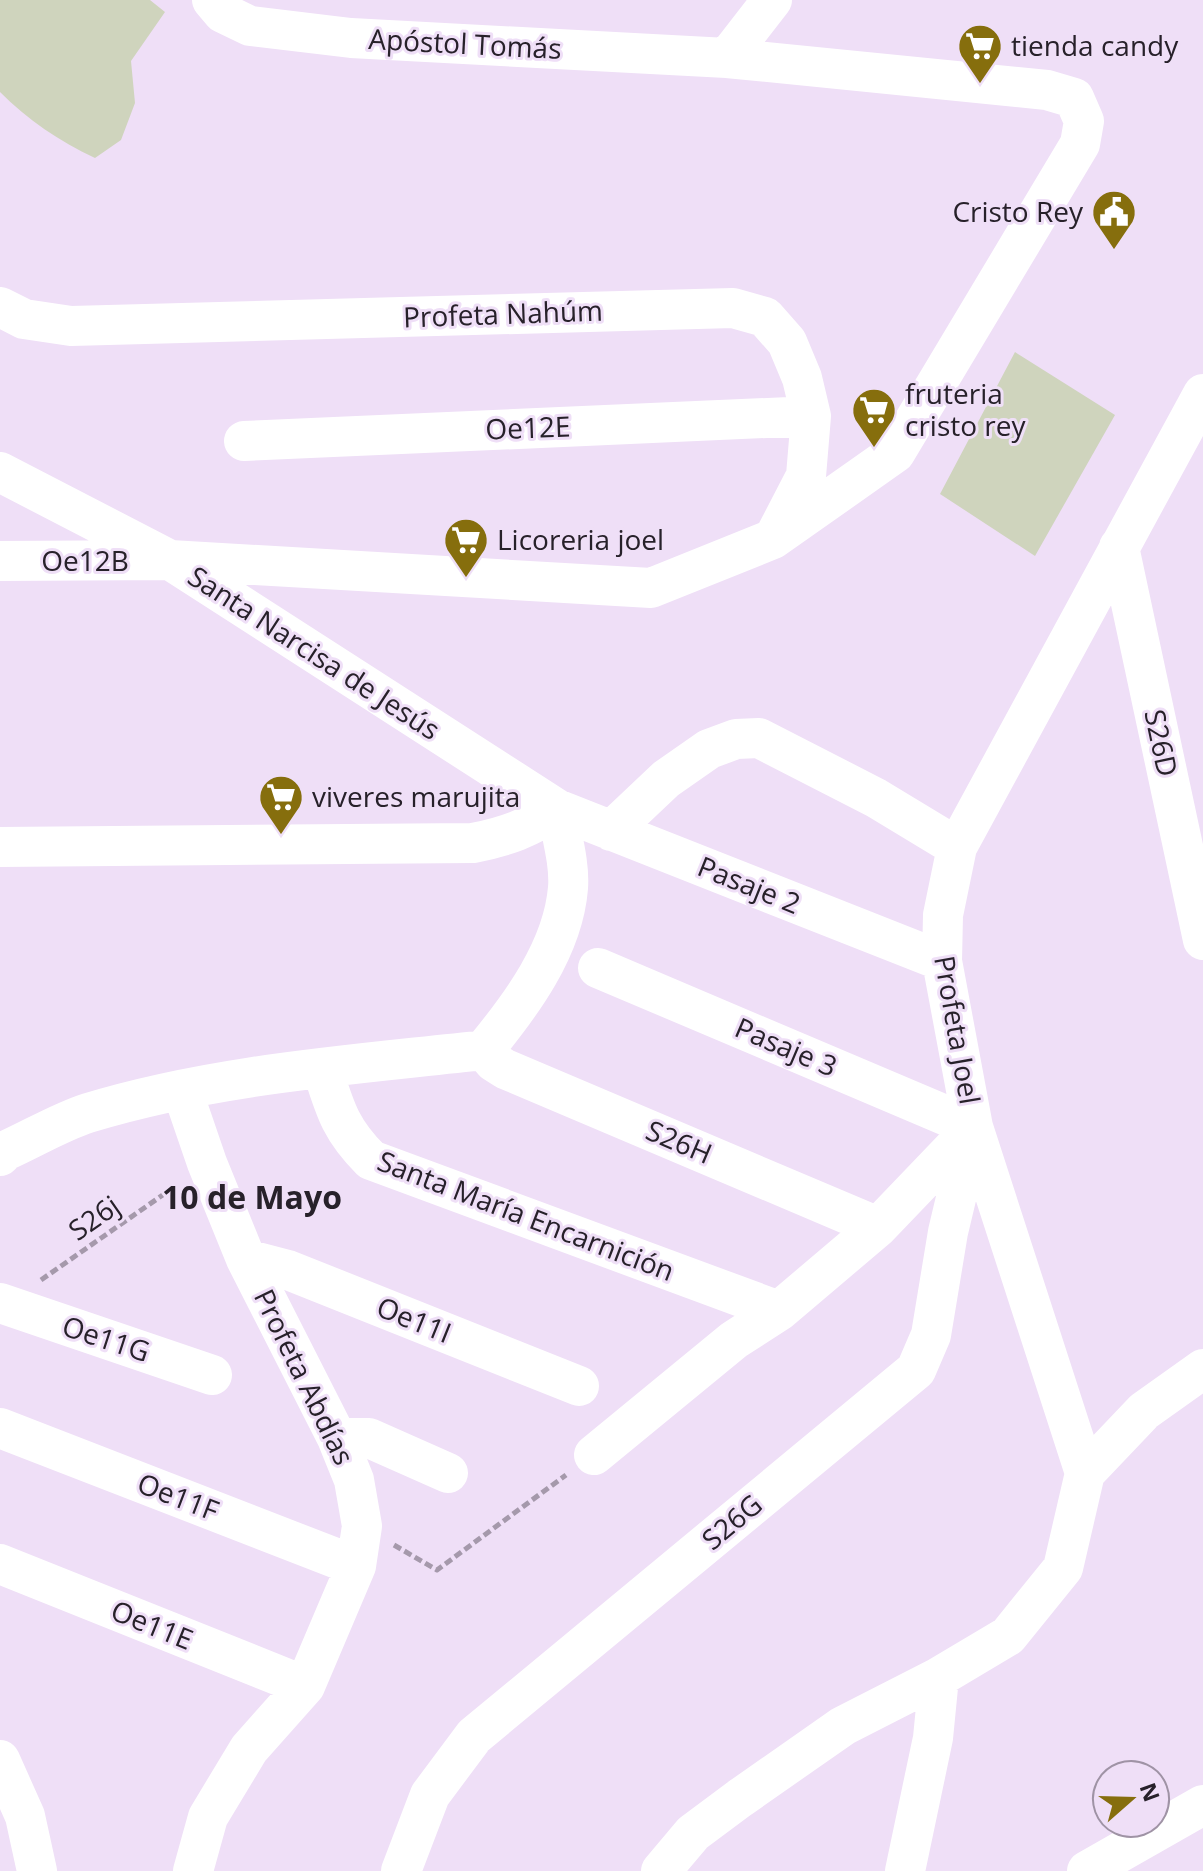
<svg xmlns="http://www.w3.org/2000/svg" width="1203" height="1871" font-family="'Open Sans',sans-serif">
<rect width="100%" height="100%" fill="#efdff7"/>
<path fill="#cfd4bd" d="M0,0H150L165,12L131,61L135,103L121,140L95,158C59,141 28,120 0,92Z
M1015,352L1115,415L1035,556L940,494Z"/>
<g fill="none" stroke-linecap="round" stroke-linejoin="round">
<path stroke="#a599ab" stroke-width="5" stroke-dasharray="8 4" stroke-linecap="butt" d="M41,1280L177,1185
M394,1545L437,1570L566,1475"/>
<path stroke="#fff" stroke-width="40" d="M727,58L772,0
M0,307L24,319L71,326L733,308L765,317L787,342L802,378L811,416L806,476L777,532
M244,441L811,416
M0,472L170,560L557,809L942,961
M1119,547L1203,940
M0,561L170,560L651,588L773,539L895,453L1080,144L1084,121L1074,98L1047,90L727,58L351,38L250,26L223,13L212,0
M611,831L666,779L709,749L736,739L759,738L876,798L957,847
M0,847L473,843C505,837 530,828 557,809
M598,968L973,1127
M484,1050L494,1062L505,1069L878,1227
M322,1068C335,1109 340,1129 371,1160L779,1311
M182,1090L207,1163L246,1259L337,1438L354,1480L362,1526L356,1566L305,1686L249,1749L208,1817L193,1871
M0,1156L5,1151C32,1139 60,1122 88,1113C216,1074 352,1065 484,1050C521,1005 563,949 568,888C570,863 561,834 557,809
M246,1259L288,1270L579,1386
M0,1303L212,1375
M0,1428L356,1566
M337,1438H369L448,1473
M594,1455L734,1340L779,1311L878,1227L971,1130
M1085,1473L973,1127L942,961L943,915L957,847L1203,394
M0,1564L305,1686
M0,1760L25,1816L37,1871
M401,1871L430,1795L474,1736L916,1370L931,1335L948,1232L973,1127
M661,1871L693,1833L740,1798L843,1726L939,1677
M905,1871L933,1738L939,1677L1008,1636L1063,1568L1085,1473L1144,1411L1203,1369
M1087,1871L1203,1805"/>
</g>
<defs>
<g id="supermarket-pin" transform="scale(2.3)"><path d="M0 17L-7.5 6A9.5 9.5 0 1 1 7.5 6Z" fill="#866e0d" stroke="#efdff7"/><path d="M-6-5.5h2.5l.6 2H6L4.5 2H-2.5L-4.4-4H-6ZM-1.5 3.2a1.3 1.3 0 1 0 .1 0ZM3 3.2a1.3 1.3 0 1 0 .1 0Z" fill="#fff"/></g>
<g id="civic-pin" transform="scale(2.3)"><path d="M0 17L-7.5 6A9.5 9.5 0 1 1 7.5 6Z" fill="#866e0d" stroke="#efdff7"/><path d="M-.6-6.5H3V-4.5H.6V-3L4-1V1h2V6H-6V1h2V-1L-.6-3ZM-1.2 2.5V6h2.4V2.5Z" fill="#fff"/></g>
</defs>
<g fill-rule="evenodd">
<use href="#supermarket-pin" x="980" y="46"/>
<use href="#civic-pin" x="1114" y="212"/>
<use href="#supermarket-pin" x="874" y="410"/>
<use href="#supermarket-pin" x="466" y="540"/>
<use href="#supermarket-pin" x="281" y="797"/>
</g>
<g text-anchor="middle" stroke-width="6" stroke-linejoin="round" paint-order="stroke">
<g font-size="28" fill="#27212a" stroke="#efdff7">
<text transform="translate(465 44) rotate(3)" y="10">Apóstol Tomás</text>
<text transform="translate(503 314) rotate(-2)" y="10">Profeta Nahúm</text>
<text transform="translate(528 428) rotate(-2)" y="10">Oe12E</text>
<text x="85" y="571">Oe12B</text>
<text transform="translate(314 653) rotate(33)" y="10">Santa Narcisa de Jesús</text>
<text transform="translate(1161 743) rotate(78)" y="10">S26D</text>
<text transform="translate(749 885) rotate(22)" y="10">Pasaje 2</text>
<text transform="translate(957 1030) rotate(80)" y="10">Profeta Joel</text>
<text transform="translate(786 1047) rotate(23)" y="10">Pasaje 3</text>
<text transform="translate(679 1142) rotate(23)" y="10">S26H</text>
<text transform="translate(526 1216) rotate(21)" y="10">Santa María Encarnición</text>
<text transform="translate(94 1218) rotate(-35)" y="10">S26j</text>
<text transform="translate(414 1320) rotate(22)" y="10">Oe11I</text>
<text transform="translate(106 1339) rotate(18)" y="10">Oe11G</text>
<text transform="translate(304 1377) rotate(64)" y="10">Profeta Abdías</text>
<text transform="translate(178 1497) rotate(21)" y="10">Oe11F</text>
<text transform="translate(732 1522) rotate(-40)" y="10">S26G</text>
<text transform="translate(152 1625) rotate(22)" y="10">Oe11E</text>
</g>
<g font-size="28" fill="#27212a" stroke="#efdff7" text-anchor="start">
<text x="1011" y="56">tienda candy</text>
<text x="1083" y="222" text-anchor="end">Cristo Rey</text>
<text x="905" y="404">fruteria<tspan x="905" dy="32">cristo rey</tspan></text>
<text x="497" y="550">Licoreria joel</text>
<text x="312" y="807">viveres marujita</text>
</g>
<g font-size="32" font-weight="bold" fill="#27212a" stroke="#efdff7">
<text x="252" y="1209">10 de Mayo</text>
</g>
</g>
<g transform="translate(1131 1799) rotate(70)"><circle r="38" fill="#efdff7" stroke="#9f93a5" stroke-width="2"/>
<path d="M0-6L14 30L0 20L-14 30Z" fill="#866e0d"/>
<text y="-12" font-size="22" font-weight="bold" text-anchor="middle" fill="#27212a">N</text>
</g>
</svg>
